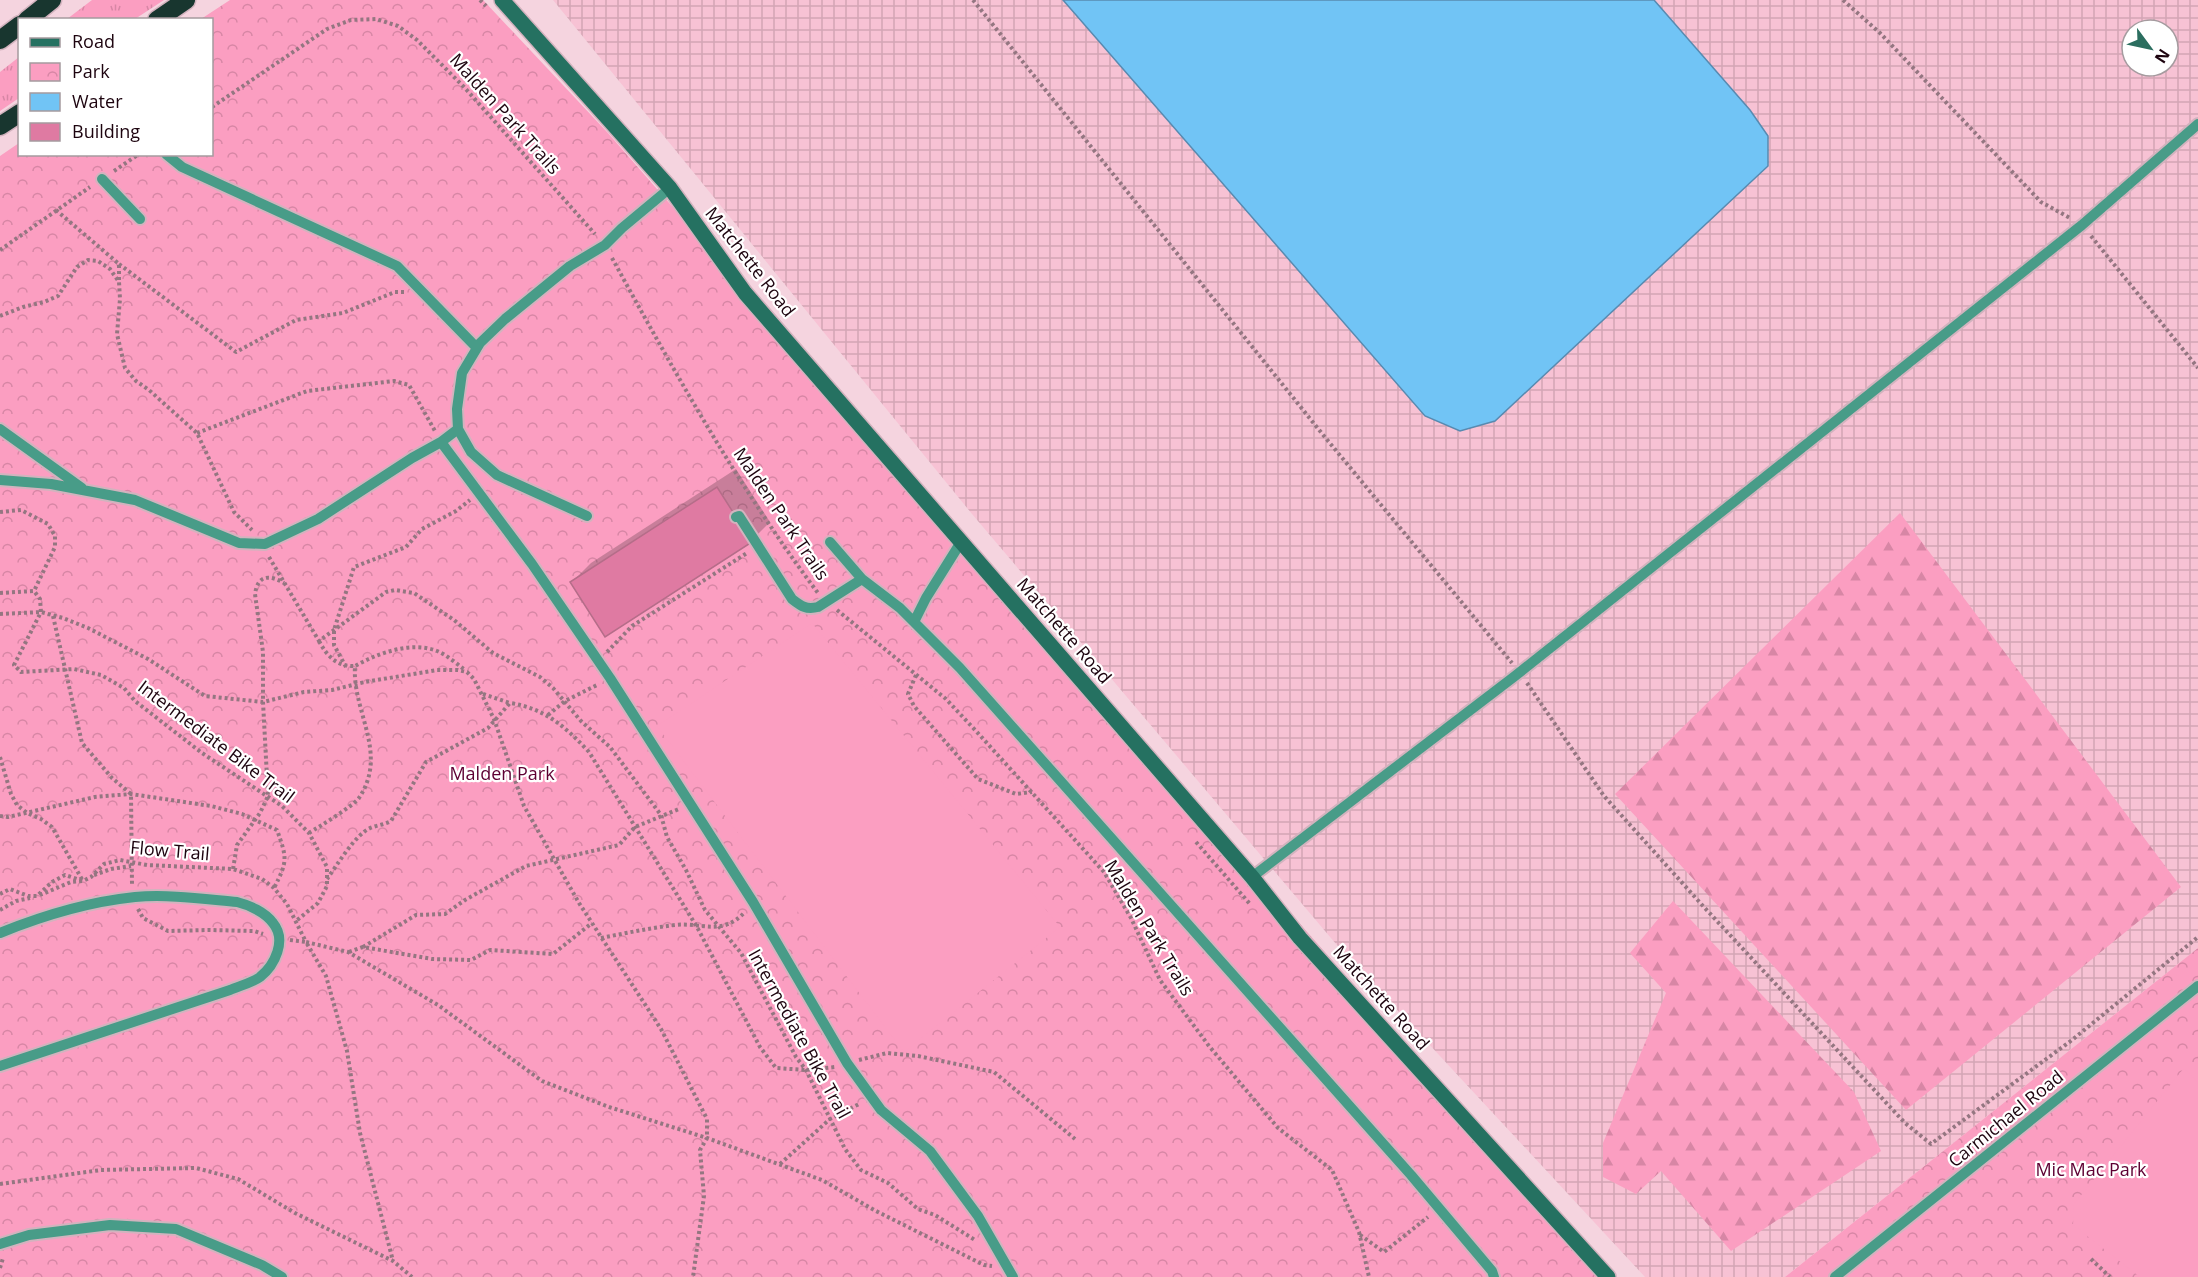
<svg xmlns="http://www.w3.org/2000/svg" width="2198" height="1277" font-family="'Open Sans',sans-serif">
<defs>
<pattern id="industrial-grid" width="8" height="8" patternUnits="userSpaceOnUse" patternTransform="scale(1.5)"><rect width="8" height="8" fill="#f7c2d4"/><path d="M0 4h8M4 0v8" fill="none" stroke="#d3a5b5"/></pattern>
<pattern id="grass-tufts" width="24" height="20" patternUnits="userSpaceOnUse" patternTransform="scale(1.5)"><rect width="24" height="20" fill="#fb9ec1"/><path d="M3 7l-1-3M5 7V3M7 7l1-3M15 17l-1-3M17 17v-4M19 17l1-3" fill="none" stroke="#d786a5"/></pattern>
<pattern id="forest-firs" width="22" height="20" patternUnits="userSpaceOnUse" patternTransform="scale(1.5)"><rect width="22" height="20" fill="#fb9ec1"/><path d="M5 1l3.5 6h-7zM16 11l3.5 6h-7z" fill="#d786a5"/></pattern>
<pattern id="park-crowns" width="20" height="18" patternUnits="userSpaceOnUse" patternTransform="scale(1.5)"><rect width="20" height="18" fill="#fb9ec1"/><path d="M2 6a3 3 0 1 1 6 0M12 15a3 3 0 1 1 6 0" fill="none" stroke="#d786a5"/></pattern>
</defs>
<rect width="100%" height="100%" fill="#f5d4df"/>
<path fill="url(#industrial-grid)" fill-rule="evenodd" d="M553,0H2198V948L1785,1277H1645L1336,944L972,514ZM2132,30H2168V66H2132Z"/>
<path fill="url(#grass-tufts)" d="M92,0H164L135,19H67Z
M19,57V98L0,111V72Z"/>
<path fill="url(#forest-firs)" d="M1900,513L2181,887L1906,1110L1615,794Z
M1673,901L1854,1092L1881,1151L1731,1251L1661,1171L1636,1194L1603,1177V1143L1666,993L1630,953Z"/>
<path fill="url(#park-crowns)" d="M230,0H483L608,133L1609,1277H0V156L19,143L20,154H212V20L201,19Z
M2198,948V1277H1785Z"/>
<path fill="#fb9ec1" d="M812,623L1060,927L904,1052L657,726Z
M2184,1068L2198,1083V1277H2140L2073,1225L2074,1204Z"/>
<path fill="#71c4f5" stroke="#588ab0" stroke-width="1.5" d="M1063,0H1654L1750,110L1768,136V166L1495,421L1460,431L1425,416Z"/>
<path fill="#0003" d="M736,469L770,522L751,541L572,582L591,563Z"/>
<path fill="#df7aa2" stroke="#b56d89" stroke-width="1.5" d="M717,487L752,542L605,637L570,582Z"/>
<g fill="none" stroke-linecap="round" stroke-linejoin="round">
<g stroke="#d2b3be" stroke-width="14">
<path id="service" d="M166,154L182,167L397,266L477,348
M102,179L140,219
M0,429L82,488
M458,429L441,442L532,564L610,678L753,902L847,1063L881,1110L930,1151L978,1216L1013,1277
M0,480L51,484L135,500L239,543L265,544L318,519L412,458L441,442
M587,516L497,475L471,452L458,429L457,409L462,373L480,343L505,319L570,266L605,245L622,228L670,188
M736,517L739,516L792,599C801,606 806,610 818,607L862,579
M830,542L862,579L900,608L960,668L1411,1175L1492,1271L1494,1277
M914,622L926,598L961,542
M1252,877L1515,676L2082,225L2198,124
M0,933C44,915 87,902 135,897C168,894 204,899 237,902C249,905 265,912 273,923C287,940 275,965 260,977C252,983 239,986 230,990L0,1066
M0,1244L29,1235L110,1225L176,1229L262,1265L282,1277
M1835,1277L2198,986"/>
</g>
<g stroke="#d2b3be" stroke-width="18">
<path id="secondary" d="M502,0L670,188L745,293L1252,877L1300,938L1608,1277"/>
</g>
<g stroke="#d2b3be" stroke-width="21">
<path id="motorway" d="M27,20L52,0
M157,20L186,0
M0,40L20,25
M0,126L20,113"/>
</g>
<path stroke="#947681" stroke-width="4" stroke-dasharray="3 3" stroke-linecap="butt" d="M480,0L486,6
M973,0L1324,436L1512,663
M1843,0L1880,33L2041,202L2070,218
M212,107L327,29L351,20L376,19L398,26L417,40L464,87L595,234
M114,171L139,154
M56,210L119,264V281
M2091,236L2198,368
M0,250L90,187
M612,258C675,373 739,488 818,593
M119,264L236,352L296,320L343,313L395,292H404
M0,316L23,307L44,302L58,296L77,267L88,260L98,261L110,269L119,282L120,299L117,334L125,368L136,381L149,390L197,433L234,512L252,530
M197,433L307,391L394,381L409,385L435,431
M0,512L21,510L48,524L55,536V547L34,591
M269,557L319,641L386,592L395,590L414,593L454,620L493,653L540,677L553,688L581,721L610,747L661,815L667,837L686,870L705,910L741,953L796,1057L806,1070L845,1149L861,1170L888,1183L918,1209L935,1215L975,1240
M0,593L34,591L40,599L41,612L14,665L21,672L74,669L101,675L124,688L135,701L202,753L282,806L309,833L327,867V886L318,903L296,921
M837,610L946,699L976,731L1104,872L1131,918L1160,980L1209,1046L1278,1128L1332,1170L1359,1232L1369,1277
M0,614L41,612L63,618L88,628L148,659L205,696L263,702L304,692L332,690L365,682L437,670H458L467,672L474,679L494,719L524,806L579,903L661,1029L707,1119V1138L700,1150L704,1196L693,1277
M53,616L82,743L112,778L131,794L132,885
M319,641C327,656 337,667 355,666
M607,652L632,626L747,553
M346,667L334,645V630L354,567L406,547L422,529L456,511L470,500
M916,675L908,694L914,706L978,779L1016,794L1032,792
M1527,683L1604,796L1703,906L1905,1123L1931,1144L2072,1040L2198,937
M483,694L510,703
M548,715L565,701L599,684
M0,757L11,794L17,805L27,813L41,819L52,827L83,881L71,882L40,895
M0,816L8,817L95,797L131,794L211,806L242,814L277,830C287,858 288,861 274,888
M309,833C320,826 352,807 359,798C389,753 352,712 355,666C378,653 411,641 437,651C447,655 457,664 465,670
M1196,842L1250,904
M233,869L237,845L260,813L268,796L263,702V652L255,594C258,574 270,575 284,583
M94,875L111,869L131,866
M327,879C337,865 351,842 364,832C372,825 382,826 391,821L426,762L488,728L510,703C544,708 566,727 589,752L697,927L760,1047L776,1068L806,1070L835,1067
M0,894L10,889L28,896H37L52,882L65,875L83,881L91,877L104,864L120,860L147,865L233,869L262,879L274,888L287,904L306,942L348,952L438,1005L542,1081L609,1107L707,1138L822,1180L876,1211L984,1265L992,1266
M138,909L143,918L168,931L209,930L254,931L263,934
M0,910L16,901L30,898
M601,938C626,933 650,928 675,925C703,922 721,937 745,912
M290,940L306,942L326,976L347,1051L360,1133L393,1261
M363,947L416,915L445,914L465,900L526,866L619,845L635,827L679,809
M349,952L363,947L432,959L471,960L490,950L553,954L592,923
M859,1060L887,1053L918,1056L994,1072L1075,1139
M780,1164L830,1119L859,1104
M0,1184L101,1170L196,1168L238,1179L295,1213L393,1261L412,1277
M1360,1235L1384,1252L1428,1217
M2091,1259L2110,1277
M0,1268L3,1258"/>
<use href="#service" stroke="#489c88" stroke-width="10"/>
<use href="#secondary" stroke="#257161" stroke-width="15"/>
<use href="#motorway" stroke="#18362f" stroke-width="18"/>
</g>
<g text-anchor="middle" stroke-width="4.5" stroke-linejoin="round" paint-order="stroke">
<g font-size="18" fill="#1d040f" stroke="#fff">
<text transform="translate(505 114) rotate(48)" y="6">Malden Park Trails</text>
<text transform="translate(750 262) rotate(52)" y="6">Matchette Road</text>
<text transform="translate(781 514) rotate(56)" y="6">Malden Park Trails</text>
<text transform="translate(1064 631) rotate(49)" y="6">Matchette Road</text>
<text transform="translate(216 742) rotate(37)" y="6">Intermediate Bike Trail</text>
<text transform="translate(170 851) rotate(5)" y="6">Flow Trail</text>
<text transform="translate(1149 928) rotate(59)" y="6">Malden Park Trails</text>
<text transform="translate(1381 998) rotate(48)" y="6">Matchette Road</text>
<text transform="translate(799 1034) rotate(61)" y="6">Intermediate Bike Trail</text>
<text transform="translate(2006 1119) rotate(-39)" y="6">Carmichael Road</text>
</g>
<g font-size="18" fill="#5e0033" stroke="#fff">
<text x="502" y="780">Malden Park</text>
<text x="2091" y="1176">Mic Mac Park</text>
</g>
</g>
<rect x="18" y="18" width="195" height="138" fill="#ffffff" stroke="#a59b9f" stroke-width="1.5"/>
<rect x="30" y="38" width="30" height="9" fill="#257161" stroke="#a59b9f" stroke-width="1.5"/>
<text x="72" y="48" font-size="18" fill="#1d040f">Road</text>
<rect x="30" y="63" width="30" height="18" fill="url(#park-crowns)" stroke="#a59b9f" stroke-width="1.5"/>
<text x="72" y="78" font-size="18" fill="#1d040f">Park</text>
<rect x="30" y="93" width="30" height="18" fill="#71c4f5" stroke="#a59b9f" stroke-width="1.5"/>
<text x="72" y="108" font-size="18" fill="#1d040f">Water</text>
<rect x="30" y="123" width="30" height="18" fill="#df7aa2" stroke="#a59b9f" stroke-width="1.5"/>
<text x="72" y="138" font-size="18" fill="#1d040f">Building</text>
<g transform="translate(2150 48) rotate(123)"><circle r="28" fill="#ffffff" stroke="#a59b9f" stroke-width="1.5"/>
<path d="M0-4.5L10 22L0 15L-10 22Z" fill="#2b6e5f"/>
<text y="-9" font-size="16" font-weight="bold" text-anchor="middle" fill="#1d040f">N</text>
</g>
</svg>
